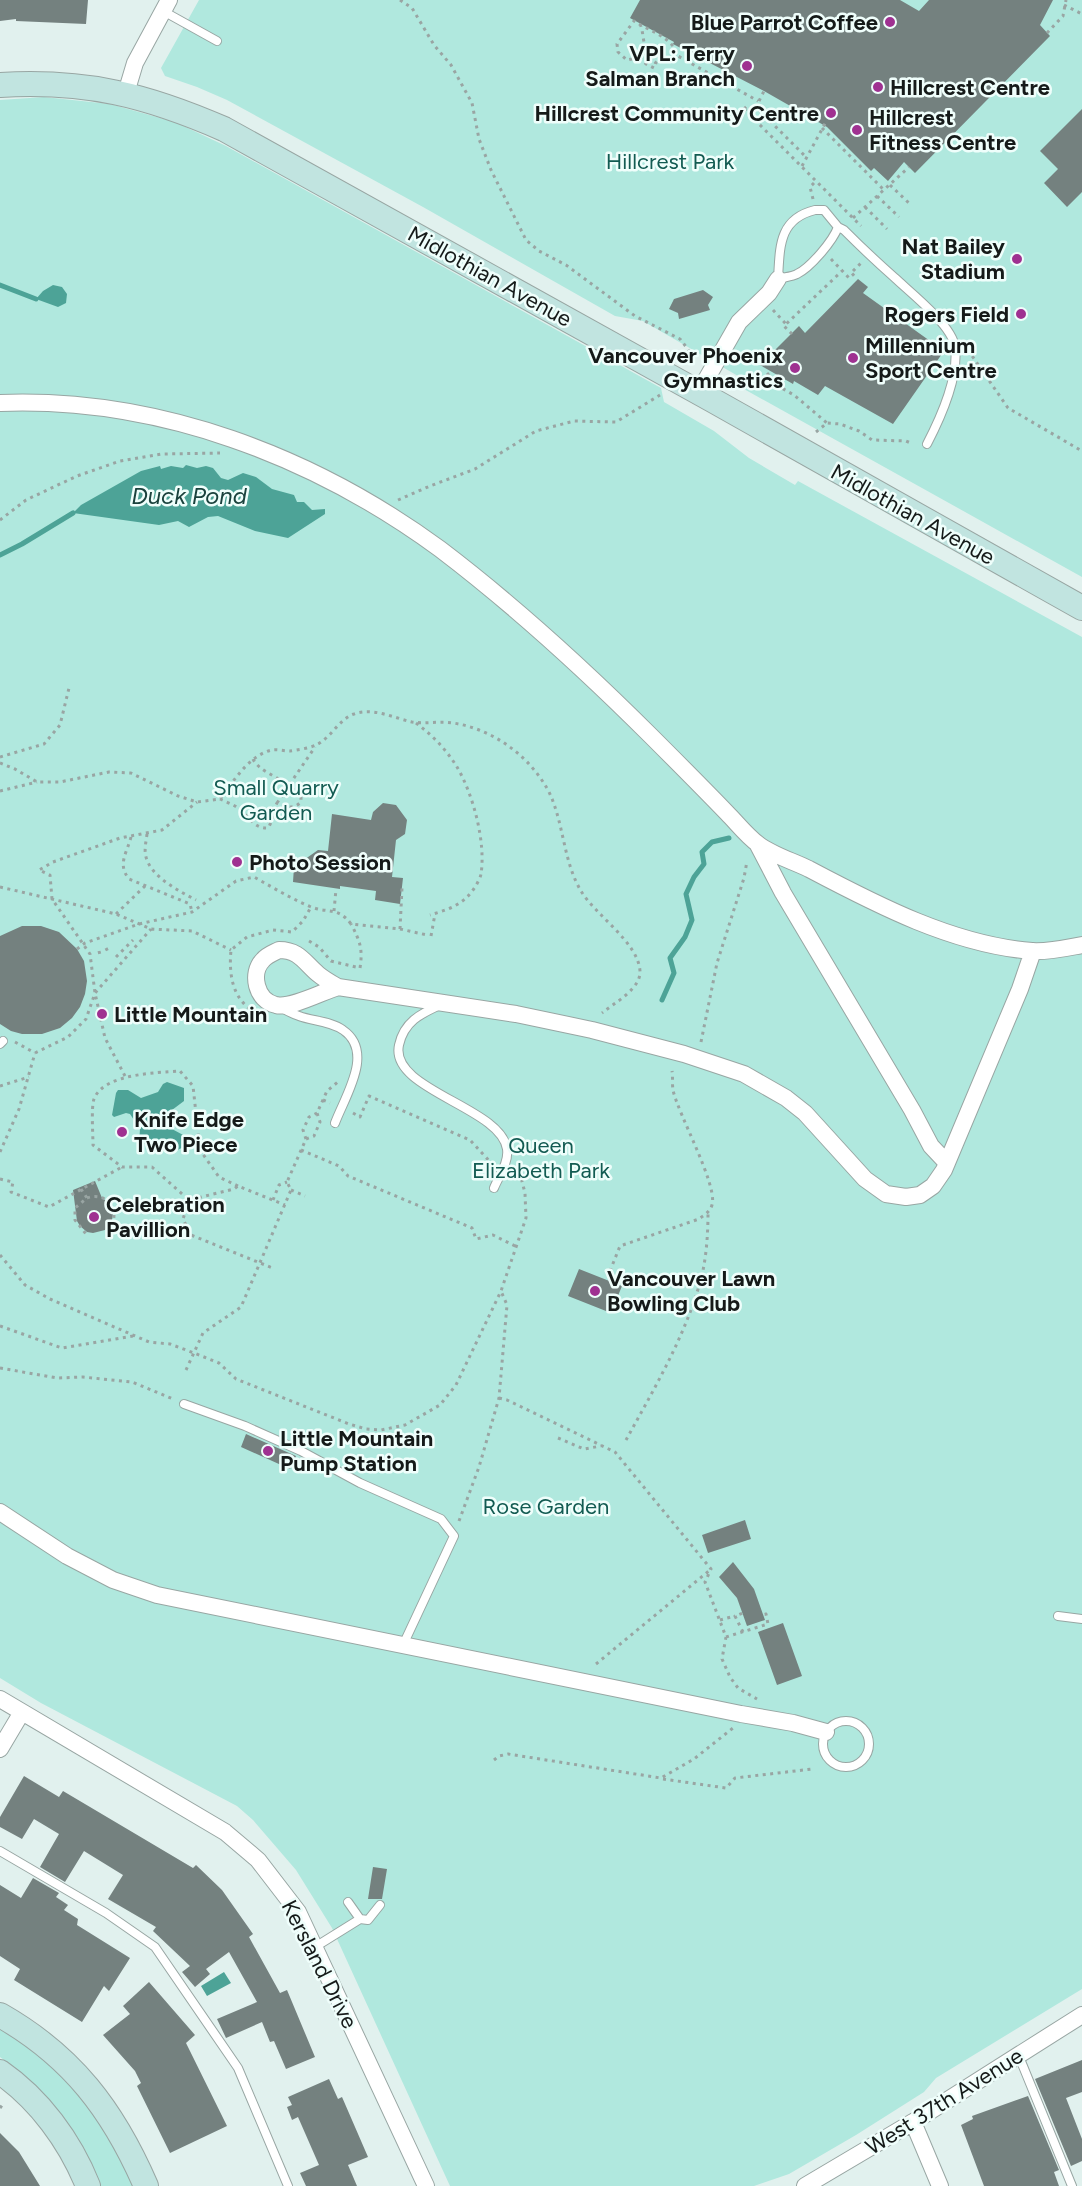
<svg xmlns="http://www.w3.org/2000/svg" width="1082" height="2186" font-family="Figtree,sans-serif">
<rect width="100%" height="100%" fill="#e1f1ee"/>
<path fill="#b0e8de" d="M199,0H1082V577L735,384L738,376L643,321L615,316L423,207L227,100L197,87L165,76L161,68Z
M44,97L110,104L175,122L226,146L661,388L664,402L714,431L749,458L795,485L798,481L1082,637V1989L936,2078L924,2092L856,2135L789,2174L754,2186H450L332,1928L296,1870L253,1820L237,1806L41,1703L0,1678V100Z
M0,2027L35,2049L86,2101L108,2133L133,2186H100C75,2130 50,2094 0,2057Z"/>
<path fill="#4da397" d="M53,285L62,287L67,294L66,303L58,307L36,299L43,291Z
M186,465L197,468L206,466L213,468L221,478L228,480L243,473L256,477L272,489L294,495L297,502H304L312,510L325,509V514L288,538L255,531L218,516L208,517L189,527L178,521L159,525L73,513L81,505L141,471L160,466L161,469L171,466L183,468Z
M167,1082L184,1088V1101L168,1113L172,1129L185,1136L188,1145L171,1153L165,1148L139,1143L140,1129L130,1114L126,1113L114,1117L112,1115L116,1093L118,1090H128L141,1098L158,1092L163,1084Z
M224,1972L231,1983L207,1996L201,1986Z"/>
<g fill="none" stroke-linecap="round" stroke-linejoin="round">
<path stroke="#4da397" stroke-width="5" d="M0,285L36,299
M0,555L22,544L73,513
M662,1000L674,973L670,958L685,937L692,920L686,894L694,877L704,864L702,852L712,842L729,838"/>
</g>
<path fill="#74817f" d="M0,0H88L86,24L16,21V19L0,21Z
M640,0H900L919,11L929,0H1053L1040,25L1050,36L915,173L904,162L888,181L874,168L871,171L827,127L764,91L673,44L674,42L630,18Z
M1082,109V192L1067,207L1044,183L1058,169L1040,151Z
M858,279L868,287L863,293L944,351L893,424L825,386L818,395L794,381L793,384L760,365L799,326L805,333Z
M703,290L713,297L708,305L710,310L679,319L678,313L669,309L674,299Z
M383,803L396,805L407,820L405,834L396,840L392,877L403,878L400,904L375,900L376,891L340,886V889L293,882L294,867L318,850L328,851L332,814L371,820L373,812Z
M22,926H41L59,932L77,949L84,961L87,981L85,994L80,1007L72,1018L60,1028L42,1034H22L11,1031L0,1024V936Z
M95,1181L102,1198L108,1202L113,1214L112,1220L105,1230L93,1233L87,1232L80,1226L77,1221L73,1190Z
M579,1269L622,1286L611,1313L568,1296Z
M246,1434L296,1456L290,1469L241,1447Z
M745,1520L751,1539L708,1553L702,1535Z
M733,1562L754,1589L765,1620L747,1626L737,1598L719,1577Z
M783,1623L802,1676L777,1685L758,1632Z
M24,1776L59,1797L63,1791L193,1868L196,1865L222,1890L253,1934L249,1937L280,1993L287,1990L315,2057L286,2069L274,2041L270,2042L262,2022L226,2038L217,2019L257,2002L229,1952L206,1969L210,1974L195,1987L182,1972L190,1966L153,1931L156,1927L108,1899L123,1875L84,1851L65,1882L40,1867L59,1834L34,1819L22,1839L0,1827V1817Z
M373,1867L387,1869L382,1899H368Z
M33,1878L59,1893L56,1897L68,1905L64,1910L78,1919L77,1925L130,1958L109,1991L104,1986L82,2022L14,1980L20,1969L0,1956V1885L21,1898Z
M149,1982L195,2035L186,2043L227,2126L170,2153L137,2086L141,2083L135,2071L103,2035L130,2014L123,2006Z
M1082,2060V2092L1066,2098L1082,2139V2161L1071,2166L1035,2079Z
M329,2079L338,2099L342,2097L368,2157L348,2165L357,2186H306L300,2173L319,2165L298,2117L292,2120L287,2107L292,2105L288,2097Z
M1028,2096L1059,2170L1054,2172L1059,2186H984L961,2125L973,2119L972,2116Z
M0,2133L19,2152L40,2186H0Z"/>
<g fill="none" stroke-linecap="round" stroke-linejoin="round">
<g stroke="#98a6a3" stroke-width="10">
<path id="lane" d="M163,11L217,41
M815,210H824L838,227C833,241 810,268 797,274C791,277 784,277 778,279C780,248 778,219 815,210Z
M838,227L844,230C861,247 878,263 895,278C911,293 952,325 955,347C959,377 940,419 927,444
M440,1005C420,1014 404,1022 399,1045C389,1090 501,1107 507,1149C509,1162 499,1176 494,1188
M282,1008C287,1011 293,1014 299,1016C312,1021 331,1021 343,1030C375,1052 345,1096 335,1123
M0,1044L3,1041
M184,1404L245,1426L301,1451L360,1483L441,1519L454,1536L403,1645
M1058,1616L1082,1619
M823 1744a23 23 0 1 1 46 0a23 23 0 1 1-46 0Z
M0,1851L106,1913L155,1947L238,2068L288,2186
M348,1902L360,1919L368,1920L380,1905
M315,1947L360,1919
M1018,2054L1072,2186"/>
</g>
<g stroke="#98a6a3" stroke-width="18">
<path id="street" d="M126,93L135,63L169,0
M699,392L739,322L769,293L778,279
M0,403C158,397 313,456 440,549C515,606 585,670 652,737C677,762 702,787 727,813C737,823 747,836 758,844C772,855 793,861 809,869C877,905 954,945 1032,951C1049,952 1066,948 1082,945
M758,845L783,893L912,1110L931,1146L947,1163
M279,950C299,950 304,962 318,974C324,979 331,983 338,987C322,992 290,1009 276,1005C256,1001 250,973 263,960C267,955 273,953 279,950Z
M338,987L516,1014L592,1030L684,1054L744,1074L786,1098L805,1113L865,1179L886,1194L906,1197L920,1195L933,1186L944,1170L1020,989L1033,951
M0,1512L67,1556L113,1580L157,1595L741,1714L793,1723L826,1732
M0,1699L225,1832L258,1860L298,1912L426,2186
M0,1749L22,1712
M913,2122L940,2186
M805,2186L913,2122L1082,2015"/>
</g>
<g stroke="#98a6a3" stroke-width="26">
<path id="secondary" d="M0,85C86,80 146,95 224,129L714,401L1082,608
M0,2015C72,2056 113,2110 146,2186
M0,2072C39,2099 70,2141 88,2186"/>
</g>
<path stroke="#99a5a3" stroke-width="3" stroke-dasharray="3 4.5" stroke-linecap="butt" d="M400,0L412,8L434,45L451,65L472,103L479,139L491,170L526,240L539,251L566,265L635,316L680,339L694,357
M1064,5L1082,14
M640,24C644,33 642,41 647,50L638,58L627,60L618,52L617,44L634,21C649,31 673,37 678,56L758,101
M1047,33L1063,16L1066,0
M640,57L646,64L654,68L656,63L644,53
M759,101L764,91
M754,105L806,157
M744,109L861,226
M744,109L747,106L750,109L754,106
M822,128L884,190
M802,166L827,120
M890,185L911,205
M877,196L899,217
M813,199L810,187L816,181
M865,207L887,229
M853,218L909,167
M831,259L849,278L855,273
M853,271L862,262
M773,310L786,324
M792,334L784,326L842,271
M968,350L1008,408L1082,451
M767,373L778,386L794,395L827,423
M816,432L827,423L840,424L859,431L872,440L906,441L913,444
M398,500L430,486L475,469L536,431L574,421L616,422L660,395
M0,520L26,500L77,476L120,461L162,454L220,453
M416,723C432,735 446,749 457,767C473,794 486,842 481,874C480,880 472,893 467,897C457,907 443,911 430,915
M0,757L44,744L60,725L69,688
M253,759C259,771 275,775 286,784
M0,763L15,769L37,782H60L109,772L131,773L178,796L197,802L220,799C233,782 249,755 272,750C277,749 284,751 290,751C297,750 310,748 316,745C331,738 339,719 354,714C373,707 394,718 412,722C425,724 439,721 453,723C493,729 530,756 549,792C564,823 563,861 581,891C596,916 638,942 640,971C641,989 614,1003 602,1013
M0,791L37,782
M220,799C226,802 233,804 239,809C249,816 254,829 268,828C274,819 272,811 277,803C285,807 293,810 301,802V797L294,790
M277,803L315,747
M147,834C146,842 144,850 146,857C151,877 179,891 196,900
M131,837C127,853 117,864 129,879L190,904L192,912
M0,887L116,914L151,929L192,931L231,950
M334,911L336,889
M116,914L145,886
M400,929L402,888
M431,936L435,914
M309,941L319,947L331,961L360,968C363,949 360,941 351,924
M106,948L108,952
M77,949L85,943L139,924L192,912L236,881L254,877C272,887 290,898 309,906C326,914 338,906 351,924L400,929L427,935
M99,951L100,955
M116,957L133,940
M250,1009C231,995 229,971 231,950L247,937L273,930L292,932L303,921L311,907
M15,1042L35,1053
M701,1042L717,963L744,878L747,861
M35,1053L68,1037L86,1019L95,993L151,929
M125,1076L105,1038L95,993L90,954L52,899L50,875L39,870L53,862L120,838L162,830L197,802
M0,1086L29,1077
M323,1100L330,1103
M353,1113L360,1117L369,1096L470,1140L492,1164
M306,1139L303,1130L309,1117L317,1113
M301,1150L339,1166L348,1176L472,1228L476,1239L493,1235L515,1246
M0,1152L19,1109L35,1053
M0,1179L13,1182L11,1192L49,1207L122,1167
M238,1186L219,1177L200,1150L193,1086L180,1071C157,1073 104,1073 94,1099C91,1107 93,1135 93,1145L122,1167H152L189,1200L234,1189L238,1186L285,1205
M81,1189L87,1198L75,1208V1220L86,1234
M291,1190L305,1196
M87,1198C103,1192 118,1205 113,1222
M273,1200L279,1185L287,1182
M189,1201L183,1219L191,1235L275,1269
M0,1255L25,1285L50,1299L149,1342L170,1344L194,1353L219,1363L236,1379L349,1424L366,1429L381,1430L405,1425L440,1405L456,1385L501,1291L526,1218L525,1193L518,1166
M610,1271L620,1246L699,1219C704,1215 710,1212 712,1205C718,1185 678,1114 673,1090C672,1084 673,1077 672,1071
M0,1326L62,1348L133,1336
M0,1368L57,1378L83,1377L132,1382L173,1399
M186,1370L203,1333L241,1307L291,1190L287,1182L306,1139L314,1136L320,1122L317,1113L327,1091L339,1081
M499,1398L507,1400L615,1452L711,1569L705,1582L726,1637L722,1659L730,1677L738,1688L757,1699
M558,1438L584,1449L601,1446
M626,1440C653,1391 683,1340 699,1286C706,1264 708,1236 708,1213
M459,1521L479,1467L499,1398L507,1305L501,1291
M720,1620L735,1616
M743,1632L735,1616L743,1613
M726,1637L768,1624L766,1614L763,1615
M596,1664L710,1570
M494,1760L499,1756L508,1754L661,1778L694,1759L733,1728
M663,1779L726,1788L735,1778L812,1769
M0,2108L3,2104"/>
<use href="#lane" stroke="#fff" stroke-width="8"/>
<use href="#street" stroke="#fff" stroke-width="16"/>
<use href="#secondary" stroke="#c1e4e0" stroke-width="24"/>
<path stroke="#99a5a3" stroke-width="3" stroke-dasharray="3 4.5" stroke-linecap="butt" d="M286,784L294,790"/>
</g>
<g fill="#9f3191" stroke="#effefb" stroke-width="2">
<circle cx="890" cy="22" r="6"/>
<circle cx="747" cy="66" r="6"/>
<circle cx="878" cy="87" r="6"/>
<circle cx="831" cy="113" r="6"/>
<circle cx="857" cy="130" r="6"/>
<circle cx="1017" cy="259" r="6"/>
<circle cx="1021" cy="314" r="6"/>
<circle cx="853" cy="358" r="6"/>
<circle cx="795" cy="368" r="6"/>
<circle cx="237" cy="862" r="6"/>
<circle cx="102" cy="1014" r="6"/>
<circle cx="122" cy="1132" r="6"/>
<circle cx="94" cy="1217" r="6"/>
<circle cx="595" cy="1291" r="6"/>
<circle cx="268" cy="1451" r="6"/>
</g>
<g text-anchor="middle" stroke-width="5" stroke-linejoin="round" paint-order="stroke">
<g font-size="22" font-weight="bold" fill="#151a19" stroke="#effefb" text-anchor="start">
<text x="878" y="30" text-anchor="end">Blue Parrot Coffee</text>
<text x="735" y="61" text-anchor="end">VPL: Terry<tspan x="735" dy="25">Salman Branch</tspan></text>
<text x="890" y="95">Hillcrest Centre</text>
<text x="819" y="121" text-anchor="end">Hillcrest Community Centre</text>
<text x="869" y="125">Hillcrest<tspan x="869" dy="25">Fitness Centre</tspan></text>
<text x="1005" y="254" text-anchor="end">Nat Bailey<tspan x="1005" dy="25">Stadium</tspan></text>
<text x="1009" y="322" text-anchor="end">Rogers Field</text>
<text x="865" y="353">Millennium<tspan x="865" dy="25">Sport Centre</tspan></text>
<text x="783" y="363" text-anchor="end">Vancouver Phoenix<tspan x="783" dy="25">Gymnastics</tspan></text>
<text x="249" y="870">Photo Session</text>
<text x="114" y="1022">Little Mountain</text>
<text x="134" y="1127">Knife Edge<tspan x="134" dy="25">Two Piece</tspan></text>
<text x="106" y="1212">Celebration<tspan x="106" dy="25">Pavillion</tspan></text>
<text x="607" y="1286">Vancouver Lawn<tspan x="607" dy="25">Bowling Club</tspan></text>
<text x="280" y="1446">Little Mountain<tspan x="280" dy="25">Pump Station</tspan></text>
</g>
<g font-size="22" fill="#125b52" stroke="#effefb">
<text x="670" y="169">Hillcrest Park</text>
<text x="276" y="795">Small Quarry<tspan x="276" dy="25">Garden</tspan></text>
<text x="541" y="1153">Queen<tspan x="541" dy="25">Elizabeth Park</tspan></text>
<text x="546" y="1514">Rose Garden</text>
</g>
<g font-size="22" fill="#151a19" stroke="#effefb">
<text transform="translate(490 276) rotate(29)" y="8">Midlothian Avenue</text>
<text transform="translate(913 514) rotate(29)" y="8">Midlothian Avenue</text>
<text transform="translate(320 1964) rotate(63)" y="8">Kersland Drive</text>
<text transform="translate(944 2101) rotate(-32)" y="8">West 37th Avenue</text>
</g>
<g font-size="24" font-style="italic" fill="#1a423d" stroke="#effefb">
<text x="189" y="504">Duck Pond</text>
</g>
</g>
</svg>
